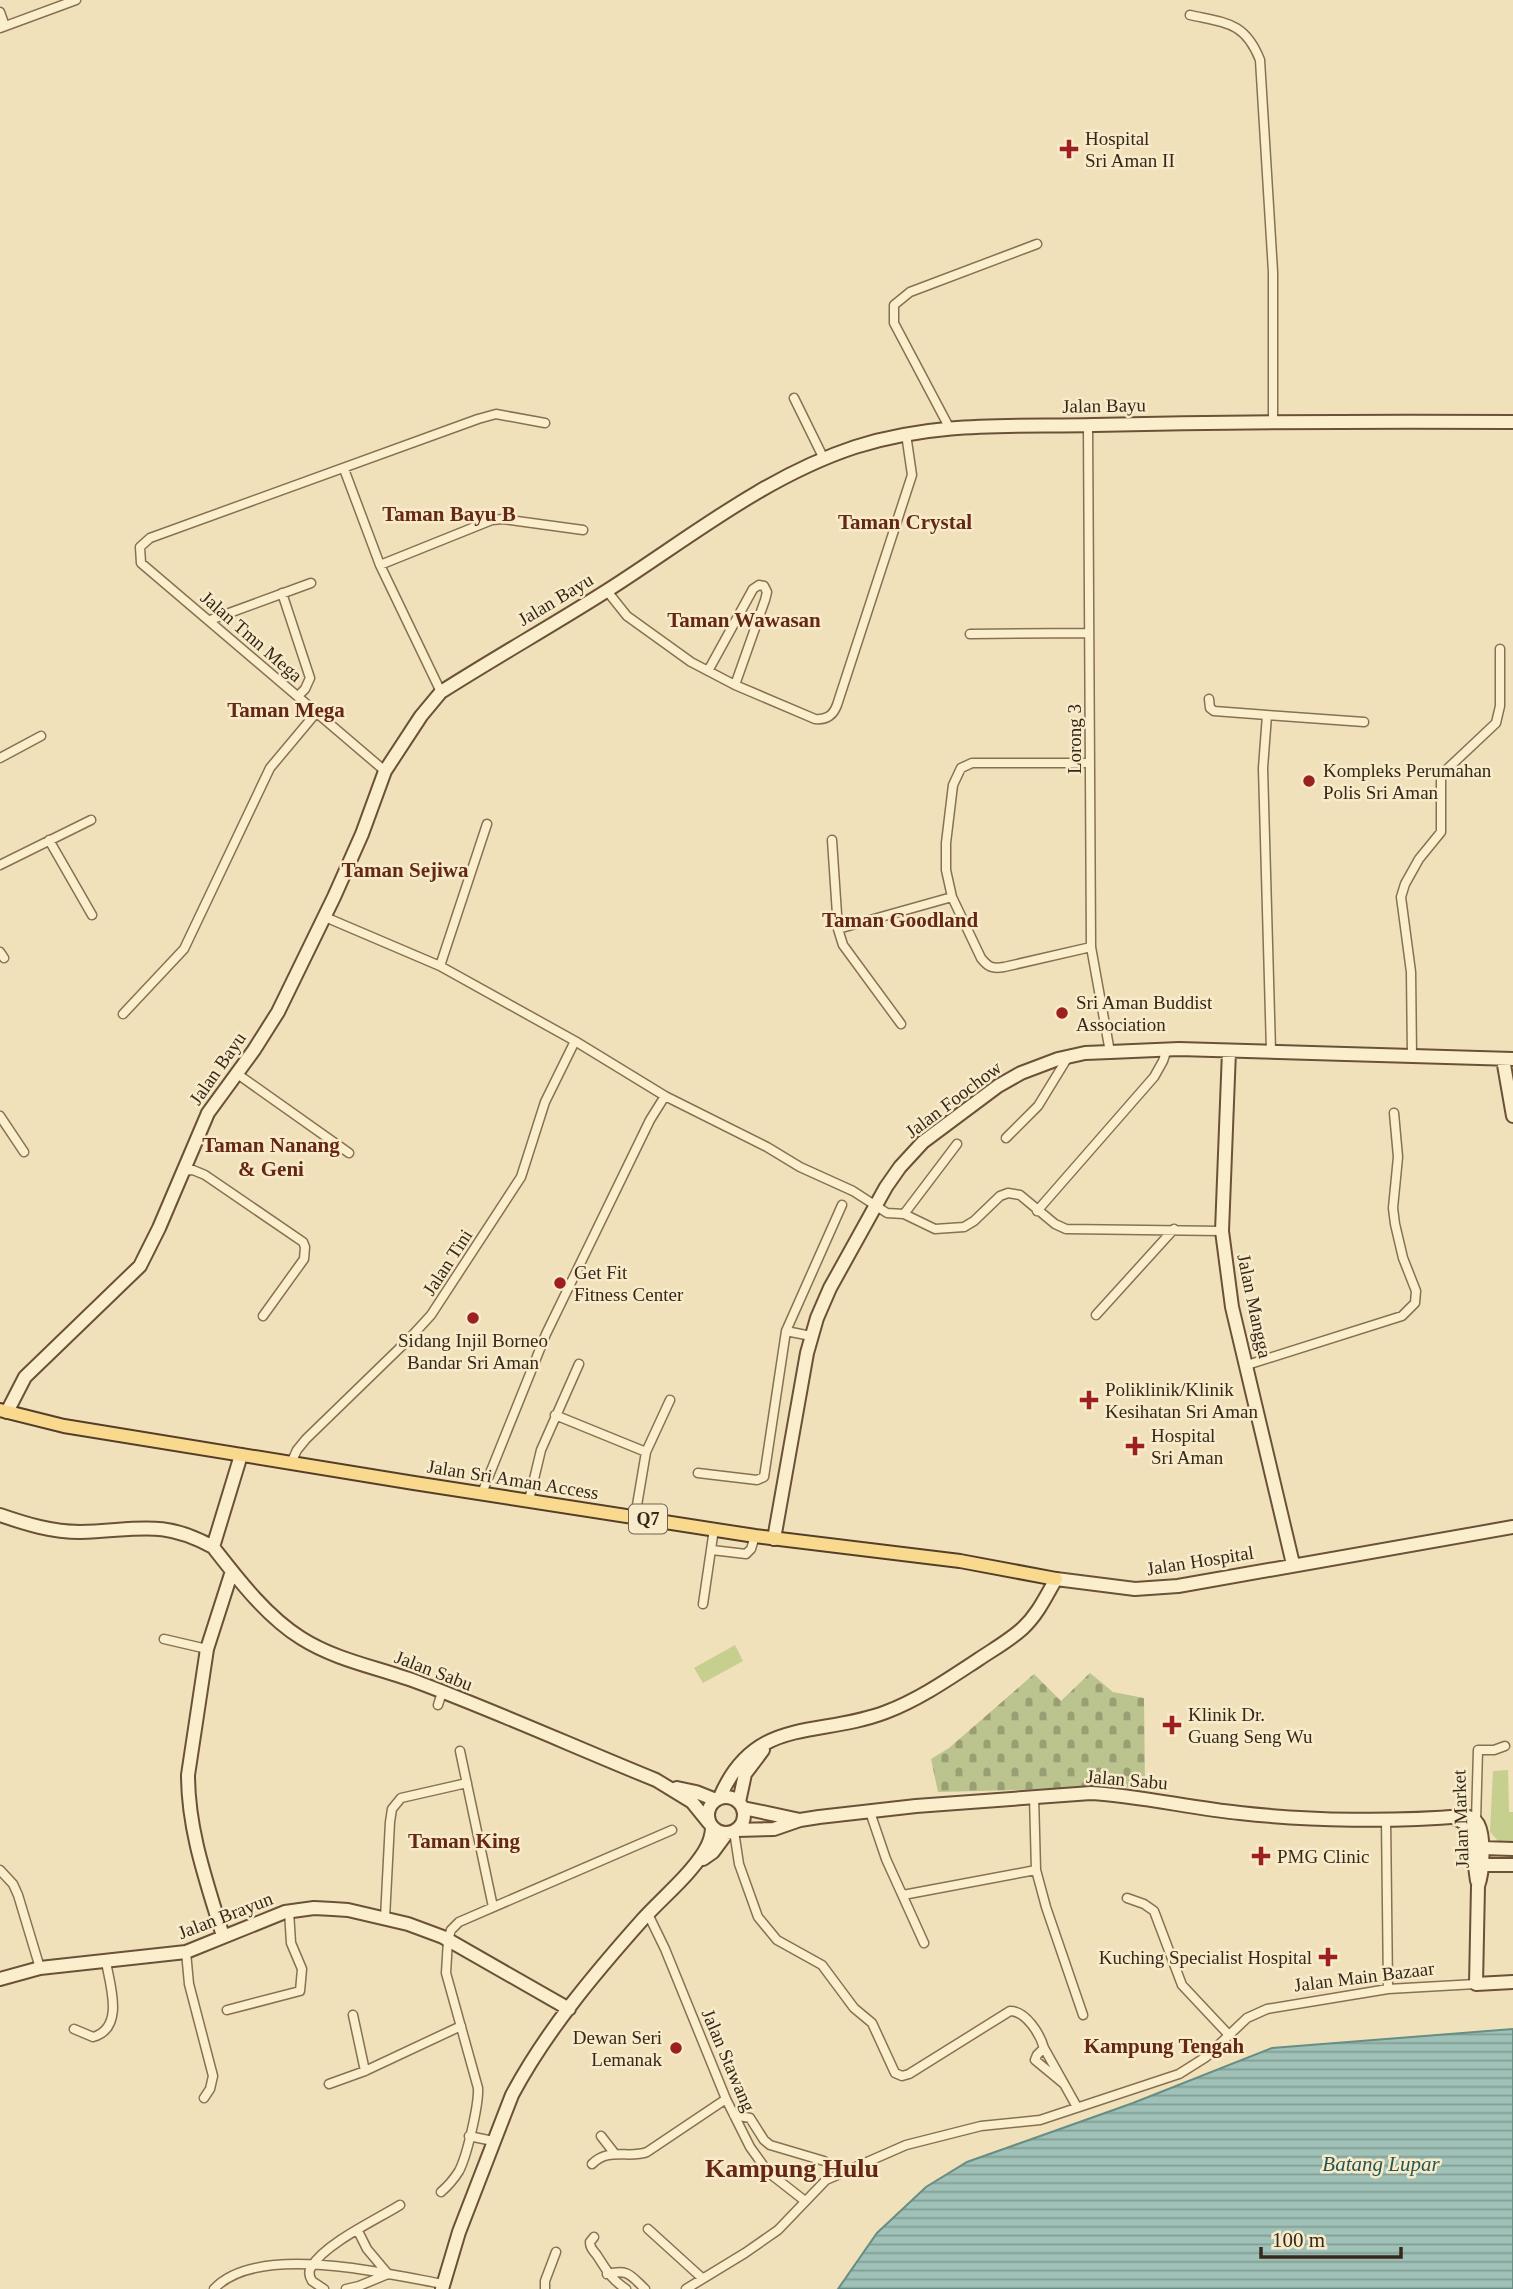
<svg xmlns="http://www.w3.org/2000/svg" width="1513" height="2289" font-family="'Times New Roman',serif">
<defs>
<pattern id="cemetery-stones" width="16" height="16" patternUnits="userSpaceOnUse" patternTransform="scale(1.75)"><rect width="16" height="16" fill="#bbc38e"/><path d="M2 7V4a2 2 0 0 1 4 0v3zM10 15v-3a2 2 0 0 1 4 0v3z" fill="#999e73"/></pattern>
<pattern id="water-rules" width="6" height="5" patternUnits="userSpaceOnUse" patternTransform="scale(1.75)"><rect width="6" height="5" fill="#9fc1b7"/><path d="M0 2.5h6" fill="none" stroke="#829d94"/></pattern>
</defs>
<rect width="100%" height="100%" fill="#f1e1ba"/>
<path fill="url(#cemetery-stones)" d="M1090,1673L1113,1692L1144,1698L1145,1787L938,1792L931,1759L949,1748L1034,1674L1061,1701Z"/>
<path fill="#c6cf8e" d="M735,1645L743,1661L703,1683L694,1668Z
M1508,1770L1509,1812H1513V1841L1499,1842L1490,1832L1493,1771Z"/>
<path fill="url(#water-rules)" stroke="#668e85" stroke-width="2" d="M1513,2029V2289H838L877,2233L926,2187L967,2162L1133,2103L1272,2048Z"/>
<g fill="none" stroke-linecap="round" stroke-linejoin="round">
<g stroke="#887053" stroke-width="11">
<path id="street" d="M0,12L5,26
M1190,15C1226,23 1245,22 1260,60L1273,272V421
M0,28L76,0
M794,398L824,459
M1088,425L1091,947L1110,1052
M949,427L894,323V305L910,292L1037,244
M344,469L380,565L441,692
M380,565L492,520L503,519L583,530
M607,591L627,616L691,662L735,685L815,719C826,720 833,716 837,705L912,475L906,434
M282,593L310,678L305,689L298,696
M210,620L311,583
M970,634L1089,633
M708,671L753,589L759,585L764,586L767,592L765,600L735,685
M1209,699L1210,708L1214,711L1267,715
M0,758L41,736
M1090,763H972L961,768L953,785L946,843V870L952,897L981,958C988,967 992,969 1004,967L1091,947
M385,771L141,563L140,547L150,538L478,419L496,414L545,423
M49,840L92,915
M832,840L838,929L843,945L901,1024
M0,865L91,820
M325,917L440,966L575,1041L665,1096L767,1147L800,1167L853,1191L887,1213L904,1214L935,1229L964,1227L974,1221L1000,1196L1008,1193L1020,1195L1055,1224L1066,1229L1222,1231
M838,929L952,897
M0,952L4,958
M440,966L487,824
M123,1014L184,949L270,768L316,713
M1271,1051L1263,768L1267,715L1364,722
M1412,1056L1411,972L1401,897L1405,884L1419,859L1441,832V778L1444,772L1496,723L1500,706V649
M236,1073L349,1153
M0,1116L24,1152
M1006,1138L1038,1106L1068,1057
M182,1171L193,1170L205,1175L303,1242L305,1247L304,1259L263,1316
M1037,1211L1154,1077L1163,1061L1167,1049
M904,1214L957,1144
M1096,1315L1174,1229
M786,1331L811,1336
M1247,1365L1402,1316L1415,1303L1416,1291L1403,1258L1395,1224L1393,1208L1398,1157L1394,1113
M555,1415L646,1452
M291,1463L297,1450L306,1439L409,1339L431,1315L521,1177L545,1102L575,1041
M698,1473L757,1480L764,1477L786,1331L842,1205
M482,1493L546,1334L650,1120L665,1096
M529,1500L541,1450L579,1364
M635,1517L646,1452L670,1400
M712,1550L746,1554L751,1549L755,1536
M703,1604L714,1529
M164,1639L207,1649
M438,1705L442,1692
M460,1751L493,1907
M1034,1796L1036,1870L1046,1907L1083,2015
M870,1812L886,1859L924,1943
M1386,1818L1388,1989
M1476,1821L1478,1750H1494L1505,1746
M734,1831L739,1864L758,1917L777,1940L822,1965L854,2008L872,2023L895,2073L902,2076L909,2074L1010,2011C1026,2011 1040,2034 1044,2048
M0,1870L13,1884L18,1895L40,1968
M903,1895L1036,1870
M1127,1898L1144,1904L1154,1911L1182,1985L1228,2034
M648,1914L665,1949L726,2099L750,2147L768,2172L805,2201
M385,1918L390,1822L392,1809L401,1798L467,1783
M186,1952L189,1984L213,2076L210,2089L204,2098
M227,2010L300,1991L302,1969L291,1943L289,1911
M353,2015L365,2071
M74,2029L93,2037C125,2028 110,1985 106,1962
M329,2084L365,2071L461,2026
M1064,2084L1035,2060L1037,2055L1044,2048L1077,2107
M734,2115L750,2118L764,2140L770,2145L824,2161
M469,2136L493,2141
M601,2136L615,2154
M592,2164C609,2147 629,2159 647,2152L726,2099
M441,2192C448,2186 454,2179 459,2171C467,2156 479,2104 478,2088L446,1973L448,1940L451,1930L459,1922L672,1830
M648,2229L702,2278
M594,2237L590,2242C590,2250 594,2250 598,2257C608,2272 610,2278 626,2289
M607,2274C629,2269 630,2275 645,2289
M214,2289C257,2242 387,2274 443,2284
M324,2289L312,2281C309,2276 308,2271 312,2266C326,2243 376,2220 400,2205
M346,2289L359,2286L388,2274L367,2249L358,2231
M545,2289V2281L556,2252
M686,2289L745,2253L778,2230L826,2180L906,2145L981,2126L1040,2120L1179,2074L1206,2057L1247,2018L1267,2009L1388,1989L1476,1984"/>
</g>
<g stroke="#6a5137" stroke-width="16">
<path id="secondary" d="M1229,1051L1222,1231L1232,1307L1293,1564
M1503,1059L1513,1116
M7,1412L25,1377L140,1266L159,1228L208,1113L254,1050L278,1012L334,897L362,834L385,771L421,716L441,692C496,657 553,625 608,590C688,539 764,477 855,447C938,421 1010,427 1094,425C1234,422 1373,421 1513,422
M0,1515C26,1524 52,1532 80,1532C135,1531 161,1518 213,1547L241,1455
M774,1539L807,1353L817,1318L830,1288L886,1187L900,1167L923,1142L998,1086L1021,1073L1058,1059L1085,1053L1110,1052L1179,1049L1513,1059
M213,1547C238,1579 266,1616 301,1638C337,1661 381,1668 420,1683C500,1713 577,1748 656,1780L692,1802L709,1823
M677,1788L696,1792L716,1800
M708 1815a18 18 0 1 1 36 0a18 18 0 1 1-36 0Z
M720,1797C755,1715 818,1738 886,1712C920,1699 950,1678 979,1659C994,1649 1010,1640 1023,1628C1038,1614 1046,1596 1056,1579L1135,1589L1178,1586L1513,1527
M739,1802L745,1774L763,1750
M743,1808L800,1820
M1457,1819L1466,1824L1470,1830L1477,1881
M736,1830L774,1829L800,1820L819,1817L916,1806L1091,1793C1141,1796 1190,1808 1240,1813C1311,1821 1393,1822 1464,1816C1470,1817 1475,1819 1478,1824C1485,1837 1483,1873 1478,1886L1476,1984L1513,1982
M1477,1853L1482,1848L1513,1849
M1479,1858L1482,1865H1513
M703,1859L713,1852L727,1833
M223,1936C207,1883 188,1831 188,1775L207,1649L232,1571
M0,1979L40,1968L186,1952L285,1912L314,1908L333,1909L348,1910L408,1924L443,1937L569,2009
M442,2289L459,2232L512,2095C546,2031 595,1973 643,1919C663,1897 688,1877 704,1852C709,1844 712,1836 712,1827"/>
</g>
<g stroke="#553e29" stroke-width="16">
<path id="primary" d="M0,1410L64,1426L414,1483L755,1536L960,1561L1056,1579"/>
</g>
<use href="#street" stroke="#fbeecd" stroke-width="8"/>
<use href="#secondary" stroke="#fbeecd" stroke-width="12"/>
<use href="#primary" stroke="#f8d98d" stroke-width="12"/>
</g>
<g fill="#9c201f" stroke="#f8ebca" stroke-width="2.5">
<path d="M1065.5 138.5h7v7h7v7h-7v7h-7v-7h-7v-7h7z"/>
<circle cx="1309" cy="781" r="7"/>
<circle cx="1062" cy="1013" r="7"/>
<circle cx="560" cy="1283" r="7"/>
<circle cx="473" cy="1318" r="7"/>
<path d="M1085.5 1389.5h7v7h7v7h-7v7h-7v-7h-7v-7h7z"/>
<path d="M1131.5 1435.5h7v7h7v7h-7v7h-7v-7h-7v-7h7z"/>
<path d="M1168.5 1714.5h7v7h7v7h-7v7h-7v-7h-7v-7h7z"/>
<path d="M1257.5 1845.5h7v7h7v7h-7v7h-7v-7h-7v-7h7z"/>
<path d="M1324.5 1946.5h7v7h7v7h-7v7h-7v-7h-7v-7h7z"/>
<circle cx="676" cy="2048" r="7"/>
</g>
<g text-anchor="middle" stroke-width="5" stroke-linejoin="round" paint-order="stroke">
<rect fill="#f8ebca" stroke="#70624f" stroke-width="2" x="629" y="1504.5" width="38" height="29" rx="5"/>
<g font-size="18" font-weight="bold" fill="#36281a">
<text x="648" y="1525">Q7</text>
</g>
<g font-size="19" fill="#36281a" stroke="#f8ebca" text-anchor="start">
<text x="1085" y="145">Hospital<tspan x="1085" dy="22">Sri Aman II</tspan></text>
<text x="1323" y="777">Kompleks Perumahan<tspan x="1323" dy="22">Polis Sri Aman</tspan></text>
<text x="1076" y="1009">Sri Aman Buddist<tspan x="1076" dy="22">Association</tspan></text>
<text x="574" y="1279">Get Fit<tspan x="574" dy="22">Fitness Center</tspan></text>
<text x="473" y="1347" text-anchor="middle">Sidang Injil Borneo<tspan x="473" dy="22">Bandar Sri Aman</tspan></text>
<text x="1105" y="1396">Poliklinik/Klinik<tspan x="1105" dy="22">Kesihatan Sri Aman</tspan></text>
<text x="1151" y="1442">Hospital<tspan x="1151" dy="22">Sri Aman</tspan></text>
<text x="1188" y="1721">Klinik Dr.<tspan x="1188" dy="22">Guang Seng Wu</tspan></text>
<text x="1277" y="1863">PMG Clinic</text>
<text x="1312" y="1964" text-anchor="end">Kuching Specialist Hospital</text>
<text x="662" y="2044" text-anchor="end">Dewan Seri<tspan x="662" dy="22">Lemanak</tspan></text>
</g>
<g font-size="19" fill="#36281a" stroke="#f8ebca">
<text transform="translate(1104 405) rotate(-1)" y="7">Jalan Bayu</text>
<text transform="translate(555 599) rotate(-31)" y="7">Jalan Bayu</text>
<text transform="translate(252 636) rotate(41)" y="7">Jalan Tmn Mega</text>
<text transform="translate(1074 739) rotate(-90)" y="7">Lorong 3</text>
<text transform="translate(217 1068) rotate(-55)" y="7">Jalan Bayu</text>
<text transform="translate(953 1099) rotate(-37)" y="7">Jalan Foochow</text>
<text transform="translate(447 1262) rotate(-57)" y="7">Jalan Tini</text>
<text transform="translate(1255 1306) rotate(78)" y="7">Jalan Mangga</text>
<text transform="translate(513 1479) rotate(9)" y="7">Jalan Sri Aman Access</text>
<text transform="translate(1200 1560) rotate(-9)" y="7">Jalan Hospital</text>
<text transform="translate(434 1670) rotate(21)" y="7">Jalan Sabu</text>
<text transform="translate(1127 1779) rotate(5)" y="7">Jalan Sabu</text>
<text transform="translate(1460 1819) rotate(-92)" y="7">Jalan Market</text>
<text transform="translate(225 1915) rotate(-21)" y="7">Jalan Brayun</text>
<text transform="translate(1364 1976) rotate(-7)" y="7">Jalan Main Bazaar</text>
<text transform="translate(729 2060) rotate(67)" y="7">Jalan Stawang</text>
</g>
<g font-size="21" font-weight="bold" fill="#662816" stroke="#f8ebca">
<text x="449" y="521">Taman Bayu B</text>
<text x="905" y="529">Taman Crystal</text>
<text x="744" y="627">Taman Wawasan</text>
<text x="286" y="717">Taman Mega</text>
<text x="405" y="877">Taman Sejiwa</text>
<text x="900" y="927">Taman Goodland</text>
<text x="271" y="1152">Taman Nanang<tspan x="271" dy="24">&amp; Geni</tspan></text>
<text x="464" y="1848">Taman King</text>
<text x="1164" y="2053">Kampung Tengah</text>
</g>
<g font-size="21" font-style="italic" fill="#275755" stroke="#f8ebca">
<text x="1381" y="2171">Batang Lupar</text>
</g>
<g font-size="26" font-weight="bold" fill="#662816" stroke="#f8ebca">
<text x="792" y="2177">Kampung Hulu</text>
</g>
</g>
<path d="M1261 2247v10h140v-10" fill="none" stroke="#36281a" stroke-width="3.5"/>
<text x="1272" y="2247" font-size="21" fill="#36281a" stroke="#f8ebca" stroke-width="5" paint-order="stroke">100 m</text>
</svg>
